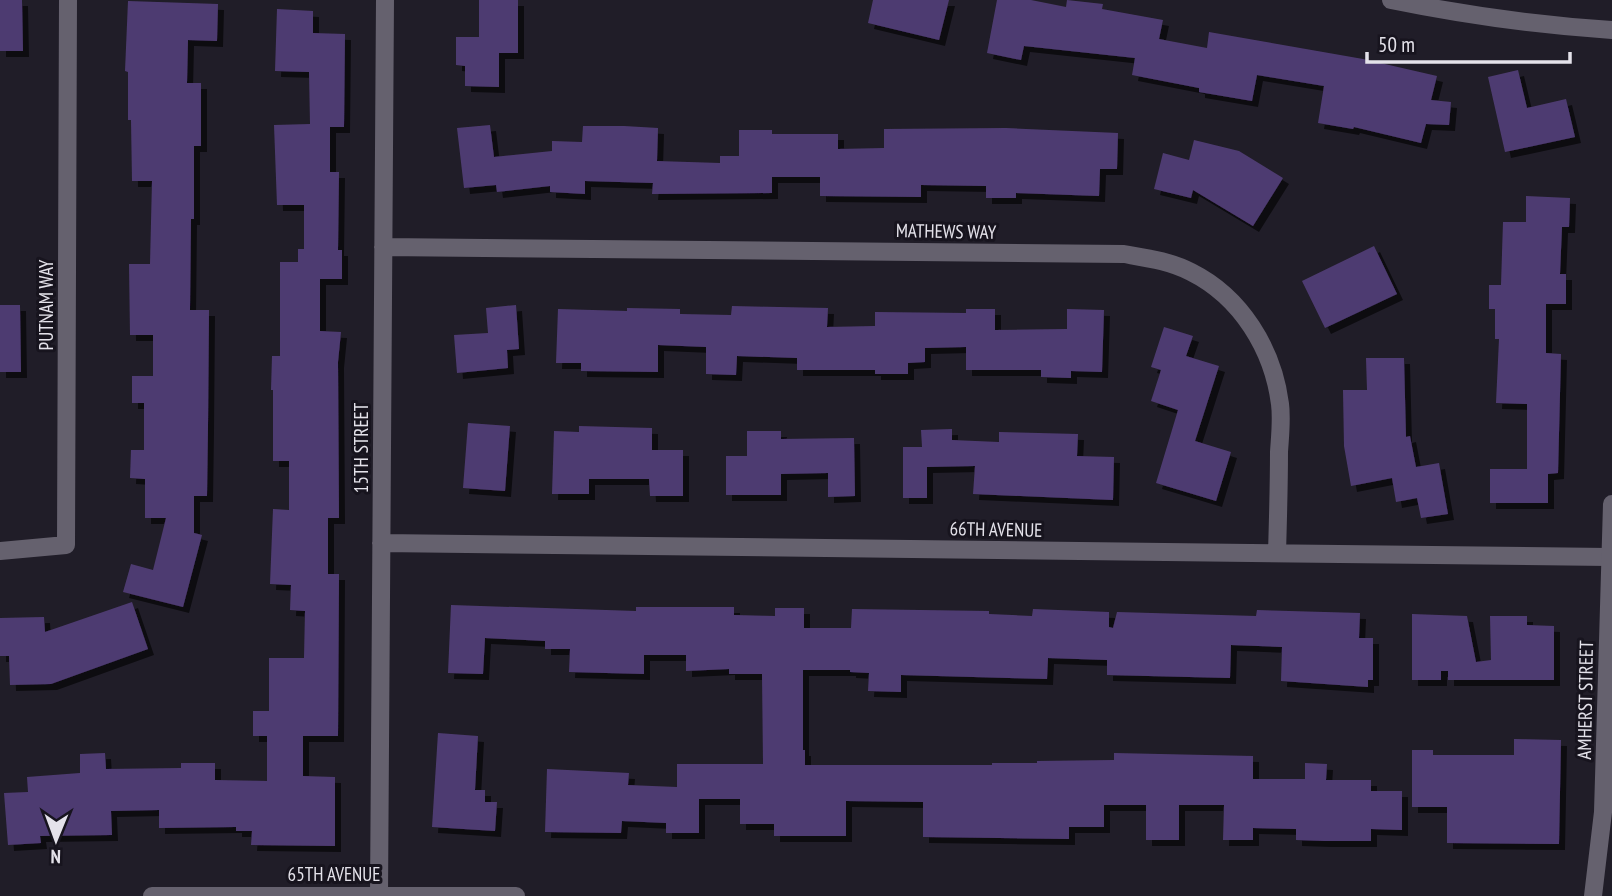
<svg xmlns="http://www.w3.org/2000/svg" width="1612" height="896" font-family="'PT Sans Narrow',sans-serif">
<defs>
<filter id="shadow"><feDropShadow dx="6" dy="6" stdDeviation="0" flood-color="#0009"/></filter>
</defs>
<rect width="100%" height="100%" fill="#201d28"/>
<path fill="#4e3b71" filter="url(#shadow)" d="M0,0H22L23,51H0Z
M479,0H518V53H499V87L465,86V66L456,65V37H479Z
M873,0H949L939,40L868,23Z
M997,0H1031L1066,7L1067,0L1103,4L1102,9L1163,20L1159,39L1207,48L1209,32L1363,59L1437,76L1431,100L1451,102L1449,125L1426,124L1421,143L1354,127L1353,129L1318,123L1324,86L1257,75L1252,101L1199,92V88L1132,75L1135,58L1024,46L1021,60L987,53Z
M128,1L218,4L217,41L188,40L187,83H201V146H194V219H191L190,310H209L208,426L207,496H194V533L202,535L183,607L123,592L131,564L153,570L166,518H145V479L130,478L131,450H144V403H132V376H153V335H130L129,264H150L152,181H132L131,120H128V72L125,71Z
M277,9L313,11V33L345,34L344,127H330V172H339L338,250H342V279H320V331L341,332L338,362L339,518H328V574H339L338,736H303V776L335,777V846L251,845L252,831H236V827L159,828V810L111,811L112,835L40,836L41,843L8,845L4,793L28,792L27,777L80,773V754L105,753L106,769L181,768V763H215V780L267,781V736H253V711H269V658H304L305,611L290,610L291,585L270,584L273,509L289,510V461H273V390H271L272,356H280V262H298V249H304V205H277L274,125L310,124L309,72L275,71Z
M1518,70L1527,108L1566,99L1575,137L1505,152L1488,77Z
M490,125L494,157L552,151V141L582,142L583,126H624L658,128L657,161L720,163V156H739V130H772V134H838V149L884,148V129L1006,128L1118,133L1117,169H1100L1099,196L1016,193V198H986V186L921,185V197L820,196V177H772V193L652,194L653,183L585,181V194L550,192V186L497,192L496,185L464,188L457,128Z
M1194,140L1239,151L1283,178L1253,226L1193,190L1191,198L1154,189L1163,153L1189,160Z
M1526,196L1570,198L1569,227H1562L1560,274H1566V304H1546V353L1561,354L1558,473L1548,474V503H1490V469H1527V404L1496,403L1499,339H1495V309H1489V285H1501L1503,222H1526Z
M1374,246L1397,294L1325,328L1302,281Z
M0,305H20L21,372H0Z
M516,305L519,349L507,350L508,368L457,373L454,335L488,333L486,308Z
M732,306L828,308L827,327L875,326V312L966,313V309H995V330L1067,329V309L1104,310L1102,372L1071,371V378L1041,377V370H966V347L925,348V362L908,363V374H875V370H797V358L737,356L736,375L706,374V347L658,345V372L581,371V363H556L558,309L627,311V308L680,309V314L731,315Z
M1164,327L1193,336L1186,356L1219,366L1195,441L1231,452L1216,501L1156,483L1178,410L1151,401L1161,370L1151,367Z
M1366,358H1404L1406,437L1410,436L1416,467L1439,463L1448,514L1421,518L1417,498L1396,502L1392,478L1351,486L1344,446L1343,390H1367Z
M468,423L510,426L505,491L463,488Z
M579,426L652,428V450H683V496H650L649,479H589V494H552L554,431L579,432Z
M952,429V440L999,442V432L1078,434L1077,456L1114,457L1113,500L973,494L975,466L927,467V498H903V447H922L921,430Z
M747,431H781V439L854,438L855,496L828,497V473L781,474V495H726V456H747Z
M132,602L148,649L51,684L10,685L9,656H0V618L44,617L45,632Z
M451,605L636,611V607H734V615L775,616V608H804V628H851L852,609L989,611V614L1032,616L1033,609L1109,612V627L1113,628L1117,612L1256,616L1257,610L1360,613L1359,638H1373V680H1368V687L1281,681L1282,647L1231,645L1230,678L1107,675V660L1048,658L1047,679L901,675V692L868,691L869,673L850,672V670H803V750H805V765H992V763H1037V761L1114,760V753L1253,756V779H1305V763L1327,764L1326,780H1371V791H1402V830L1371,829V841H1325L1296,840V829L1253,828V840H1223L1224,805H1179V840H1146V805H1104V827H1069V839L923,837V802L846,801V836H774V824H740V799H699V833H666V823L622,821L621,833L545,832L547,769L629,773L628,785L677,787V764H763L762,674H729V669L686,671V655H644V674L569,672L570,649H545V641L485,638L483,674L448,673Z
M1412,614L1467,616L1476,662L1491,660L1490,616H1527V625L1554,626V680H1448V671H1441V680H1412Z
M438,733L478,736L475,790H485V802H497L495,831L432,827Z
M1514,739L1561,740L1559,844L1447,843V807H1412V750H1433V755H1514Z"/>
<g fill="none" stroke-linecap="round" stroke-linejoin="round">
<path stroke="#65616e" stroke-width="18" d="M383,247L1124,254C1147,258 1170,261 1191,272C1241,297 1273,349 1280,404C1282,419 1280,436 1279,452C1279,485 1278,519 1277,553
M381,543L1609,557
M0,551L66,545L68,0
M152,896H516
M379,896L385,0"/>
<path stroke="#65616e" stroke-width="18" d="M1391,0C1464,15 1537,25 1612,30
M1593,896L1603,812L1612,504"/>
</g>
<g text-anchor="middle" stroke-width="6" stroke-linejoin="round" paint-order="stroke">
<g font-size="19" fill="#e4e2ea" stroke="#17141e">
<text transform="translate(946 231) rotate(1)" y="7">MATHEWS WAY</text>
<text transform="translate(46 305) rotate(-90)" y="7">PUTNAM WAY</text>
<text transform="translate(361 448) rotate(-90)" y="7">15TH STREET</text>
<text transform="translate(996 529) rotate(1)" y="7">66TH AVENUE</text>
<text transform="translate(1585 700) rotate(-89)" y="7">AMHERST STREET</text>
<text x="334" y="881">65TH AVENUE</text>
</g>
</g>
<g transform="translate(56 840) rotate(181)" stroke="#17141e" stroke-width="5" paint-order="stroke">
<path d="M0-5L12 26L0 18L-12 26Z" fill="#e4e2ea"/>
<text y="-10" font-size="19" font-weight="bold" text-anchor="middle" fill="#e4e2ea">N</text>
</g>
<path d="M1367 52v10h203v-10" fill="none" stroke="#e4e2ea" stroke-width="3.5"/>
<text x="1378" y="52" font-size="21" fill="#e4e2ea" stroke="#17141e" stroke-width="5" paint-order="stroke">50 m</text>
</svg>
